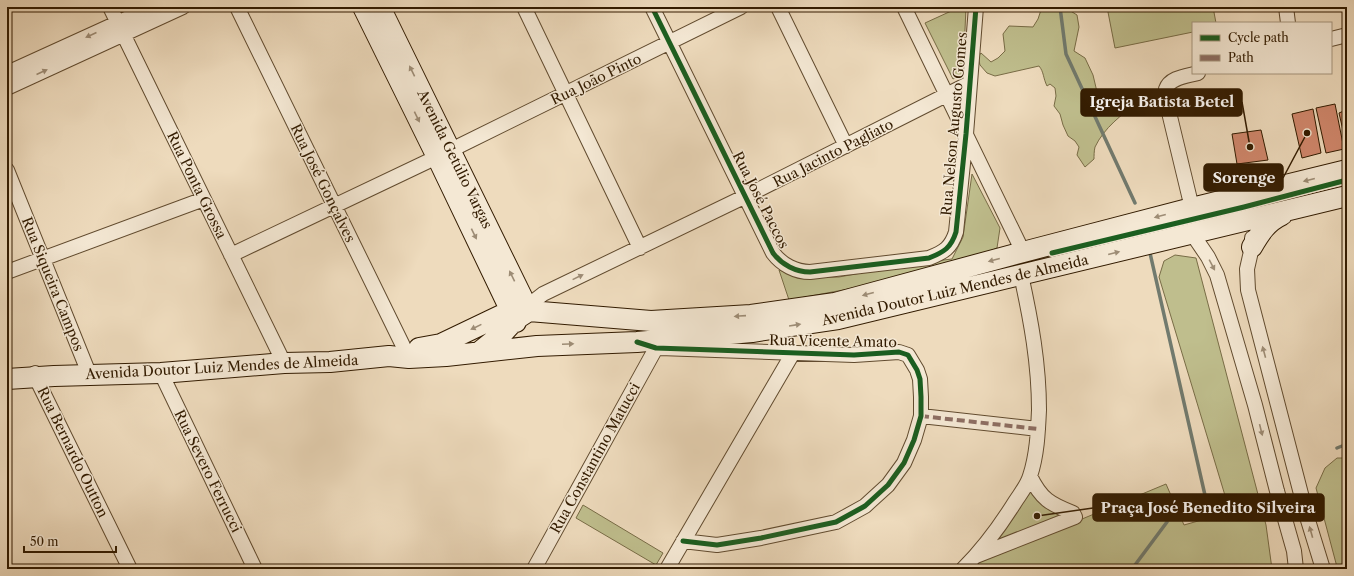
<svg xmlns="http://www.w3.org/2000/svg" width="1354" height="576" font-family="'Libre Caslon Text',serif">
<rect width="100%" height="100%" fill="#eedbbd"/>
<filter id="stains"><feTurbulence type="fractalNoise" baseFrequency=".005" numOctaves="4"/><feColorMatrix values="0 0 0 0 .2 0 0 0 0 .09 0 0 0 0 .02 0 0 0 .5 -.17"/></filter>
<radialGradient id="worn" r=".72"><stop offset=".6" stop-color="#630" stop-opacity="0"/><stop offset="1" stop-color="#630" stop-opacity=".3"/></radialGradient>
<path fill="#bfbe8d" stroke="#786c46" d="M960,7H966L963,74L953,79L925,23Z
M1042,7H1068L1069,10L1077,15L1079,27L1074,51L1085,58L1093,75L1098,96L1114,92L1133,91L1138,103C1122,114 1104,128 1095,147C1094,151 1094,156 1094,159L1085,167L1077,155L1079,147L1075,141L1068,136L1063,125L1060,114L1054,106L1056,96L1055,88L1050,84L1047,86C1043,78 1044,72 1039,66L995,76L987,73L980,65L978,57L981,53L991,62L998,58L1005,51L1003,34L1009,26L1033,27L1038,19Z
M1107,7H1213L1216,23H1193V32L1115,48Z
M972,174L1000,228L997,248L951,268L870,285L789,300L779,270L804,278L839,277L910,264L952,259L963,237Z
M1175,255L1196,258L1266,525L1272,569H971L979,562L1166,484L1184,525L1230,512L1159,277L1164,261Z
M1337,458H1347V569H1338L1337,567L1316,488L1325,468Z
M1032,489L1064,519L991,546Z
M583,505L663,553L656,565L576,518Z"/>
<g fill="none" stroke-linecap="round" stroke-linejoin="round">
<path stroke="#717a6e" stroke-width="3.5" d="M1060,7L1066,54L1135,203
M1150,253L1207,504
M1337,448L1347,444
M1132,569L1167,522"/>
</g>
<path fill="#d0876c" stroke="#321b00" d="M1345,101H1347V148L1339,113L1346,110Z
M1335,104L1344,149L1326,153L1316,108Z
M1313,109L1321,153L1302,158L1292,114Z
M1261,130L1268,160L1237,164L1232,134Z"/>
<g fill="none" stroke-linecap="round" stroke-linejoin="round">
<g stroke="#614b2f" stroke-width="16">
<path id="street" d="M110,7L284,363
M237,7L409,358
M524,7L640,248
M652,7L773,253C782,265 796,272 810,272L929,258C944,252 951,248 956,232L966,134L976,7
M778,7L846,146
M904,7L1023,252
M1286,7L1288,23
M1331,39L1347,35
M7,73L152,7
M7,88L183,7
M451,150L741,7
M7,170L90,376
M1192,208L1166,100C1166,97 1165,92 1166,89C1170,77 1188,76 1198,73
M1191,232L1208,257L1217,275L1255,405L1277,491L1294,551L1296,569
M1252,238V247L1247,269L1248,290L1307,517L1323,569
M231,255L437,157
M7,272L204,199
M529,311L534,301L543,294L746,196L970,83
M660,348L854,355L899,352L908,355L917,370L920,379L921,397V416L914,440L904,463L888,485L865,506L836,522L761,538L717,545L683,541
M35,373L36,378L130,569
M161,373L255,569
M921,416L1038,429
M976,556L1075,517L1073,513C1050,504 1041,499 1030,476
M534,569L656,348
M667,569L793,353
M963,569C983,549 1000,526 1015,502C1020,494 1027,486 1030,476C1037,455 1038,432 1039,410C1039,364 1031,320 1021,275"/>
</g>
<g stroke="#321b00" stroke-width="22">
<path id="secondary" d="M363,7L437,157L516,322
M380,7L529,311L515,320L504,332L479,352
M1252,247C1260,233 1267,222 1282,215
M419,348L441,344L510,311H529L651,321L751,315L835,303L1023,252L1192,208L1347,170
M7,379L54,376L161,373L284,363L330,362L389,356L409,358L446,356L537,346L637,342L752,332L838,319L1347,196"/>
</g>
<use href="#street" stroke="#f4e8d4" stroke-width="14"/>
<use href="#secondary" stroke="#f4e8d4" stroke-width="20"/>
<path stroke="#8d6e63" stroke-width="4" stroke-dasharray="8 4" stroke-linecap="butt" d="M921,416L1038,429"/>
<g stroke="#f4e8d4" stroke-width="8">
<path id="cycleway" d="M652,7L773,253C782,265 796,272 810,272L929,258C944,252 951,248 956,232L966,134L976,7
M1052,253L1244,207L1347,180
M637,342L656,348L854,355L899,352L908,355L917,370L920,379L921,397V416L914,440L904,463L888,485L865,506L836,522L761,538L717,545L683,541"/>
</g>
<use href="#cycleway" stroke="#1b5e20" stroke-width="5"/>
</g>
<defs><path id="oneway-solid" d="M-6-.8H1V-3.2L6.5 0L1 3.2V.8H-6Z"/></defs>
<g fill="#9d8c75">
<use href="#oneway-solid" transform="translate(91 35) rotate(156)"/>
<use href="#oneway-solid" transform="translate(412 71) rotate(-116)"/>
<use href="#oneway-solid" transform="translate(42 72) rotate(-24)"/>
<use href="#oneway-solid" transform="translate(417 117) rotate(64)"/>
<use href="#oneway-solid" transform="translate(1309 180) rotate(166)"/>
<use href="#oneway-solid" transform="translate(1160 216) rotate(165)"/>
<use href="#oneway-solid" transform="translate(474 234) rotate(64)"/>
<use href="#oneway-solid" transform="translate(1114 253) rotate(-14)"/>
<use href="#oneway-solid" transform="translate(994 260) rotate(165)"/>
<use href="#oneway-solid" transform="translate(1212 265) rotate(62)"/>
<use href="#oneway-solid" transform="translate(512 276) rotate(-116)"/>
<use href="#oneway-solid" transform="translate(578 277) rotate(-26)"/>
<use href="#oneway-solid" transform="translate(868 294) rotate(165)"/>
<use href="#oneway-solid" transform="translate(740 316) rotate(176)"/>
<use href="#oneway-solid" transform="translate(795 325) rotate(-9)"/>
<use href="#oneway-solid" transform="translate(476 327) rotate(154)"/>
<use href="#oneway-solid" transform="translate(568 344) rotate(-2)"/>
<use href="#oneway-solid" transform="translate(1264 352) rotate(-105)"/>
<use href="#oneway-solid" transform="translate(1261 430) rotate(76)"/>
<use href="#oneway-solid" transform="translate(1311 532) rotate(-106)"/>
</g>
<g text-anchor="middle" stroke-width="3" stroke-linejoin="round" paint-order="stroke">
<g font-size="14" fill="#321b00" stroke="#f4e8d4">
<text transform="translate(596 79) rotate(-26)" y="5">Rua João Pinto</text>
<text transform="translate(954 124) rotate(-85)" y="5">Rua Nelson Augusto Gomes</text>
<text transform="translate(833 153) rotate(-27)" y="5">Rua Jacinto Pagliato</text>
<text transform="translate(455 159) rotate(64)" y="5">Avenida Getúlio Vargas</text>
<text transform="translate(323 183) rotate(64)" y="5">Rua José Gonçalves</text>
<text transform="translate(197 185) rotate(64)" y="5">Rua Ponta Grossa</text>
<text transform="translate(761 200) rotate(63)" y="5">Rua José Paccos</text>
<text transform="translate(53 284) rotate(68)" y="5">Rua Siqueira Campos</text>
<text transform="translate(955 290) rotate(-13)" y="5">Avenida Doutor Luiz Mendes de Almeida</text>
<text transform="translate(833 341) rotate(1)" y="5">Rua Vicente Amato</text>
<text transform="translate(222 367) rotate(-3)" y="5">Avenida Doutor Luiz Mendes de Almeida</text>
<text transform="translate(73 452) rotate(64)" y="5">Rua Bernardo Outton</text>
<text transform="translate(595 458) rotate(-61)" y="5">Rua Constantino Matucci</text>
<text transform="translate(208 471) rotate(64)" y="5">Rua Severo Ferrucci</text>
</g>
</g>
<path fill="none" stroke="#321b00" stroke-width="1.5" d="M1250 147L1242 102M1307 133L1283 178M1037 516L1093 508"/>
<g fill="#321b00" stroke="#f4e8d4" stroke-width="1.5">
<circle cx="1250" cy="147" r="4"/>
<circle cx="1307" cy="133" r="4"/>
<circle cx="1037" cy="516" r="4"/>
</g>
<g fill="#321b00" stroke="#321b00" stroke-width="1.5">
<rect x="1081" y="89" width="161" height="27" rx="4"/>
<rect x="1204" y="164" width="79" height="27" rx="4"/>
<rect x="1093" y="494" width="231" height="27" rx="4"/>
</g>
<g font-size="15" text-anchor="middle" font-weight="bold" fill="#fff">
<text x="1162" y="107">Igreja Batista Betel</text>
<text x="1244" y="183">Sorenge</text>
<text x="1208" y="513">Praça José Benedito Silveira</text>
</g>
<rect width="1354" height="576" fill="none" stroke="#eedbbd" stroke-width="24"/>
<rect x="8" y="8" width="1338" height="560" fill="none" stroke="#321b00" stroke-width="2"/>
<rect x="12" y="12" width="1330" height="552" fill="none" stroke="#321b00"/>
<rect x="1192" y="22" width="140" height="52" fill="#f4e8d4" stroke="#a6967f"/>
<rect x="1200" y="35" width="20" height="6" fill="#1b5e20" stroke="#a6967f"/>
<text x="1228" y="42" font-size="12" fill="#321b00">Cycle path</text>
<rect x="1200" y="55" width="20" height="6" fill="#8d6e63" stroke="#a6967f"/>
<text x="1228" y="62" font-size="12" fill="#321b00">Path</text>
<path d="M24 546v6h92v-6" fill="none" stroke="#321b00" stroke-width="2"/>
<text x="30" y="546" font-size="12" fill="#321b00" stroke="#f4e8d4" stroke-width="3" paint-order="stroke">50 m</text>
<rect width="100%" height="100%" filter="url(#stains)"/>
<rect width="100%" height="100%" fill="url(#worn)"/>
</svg>
